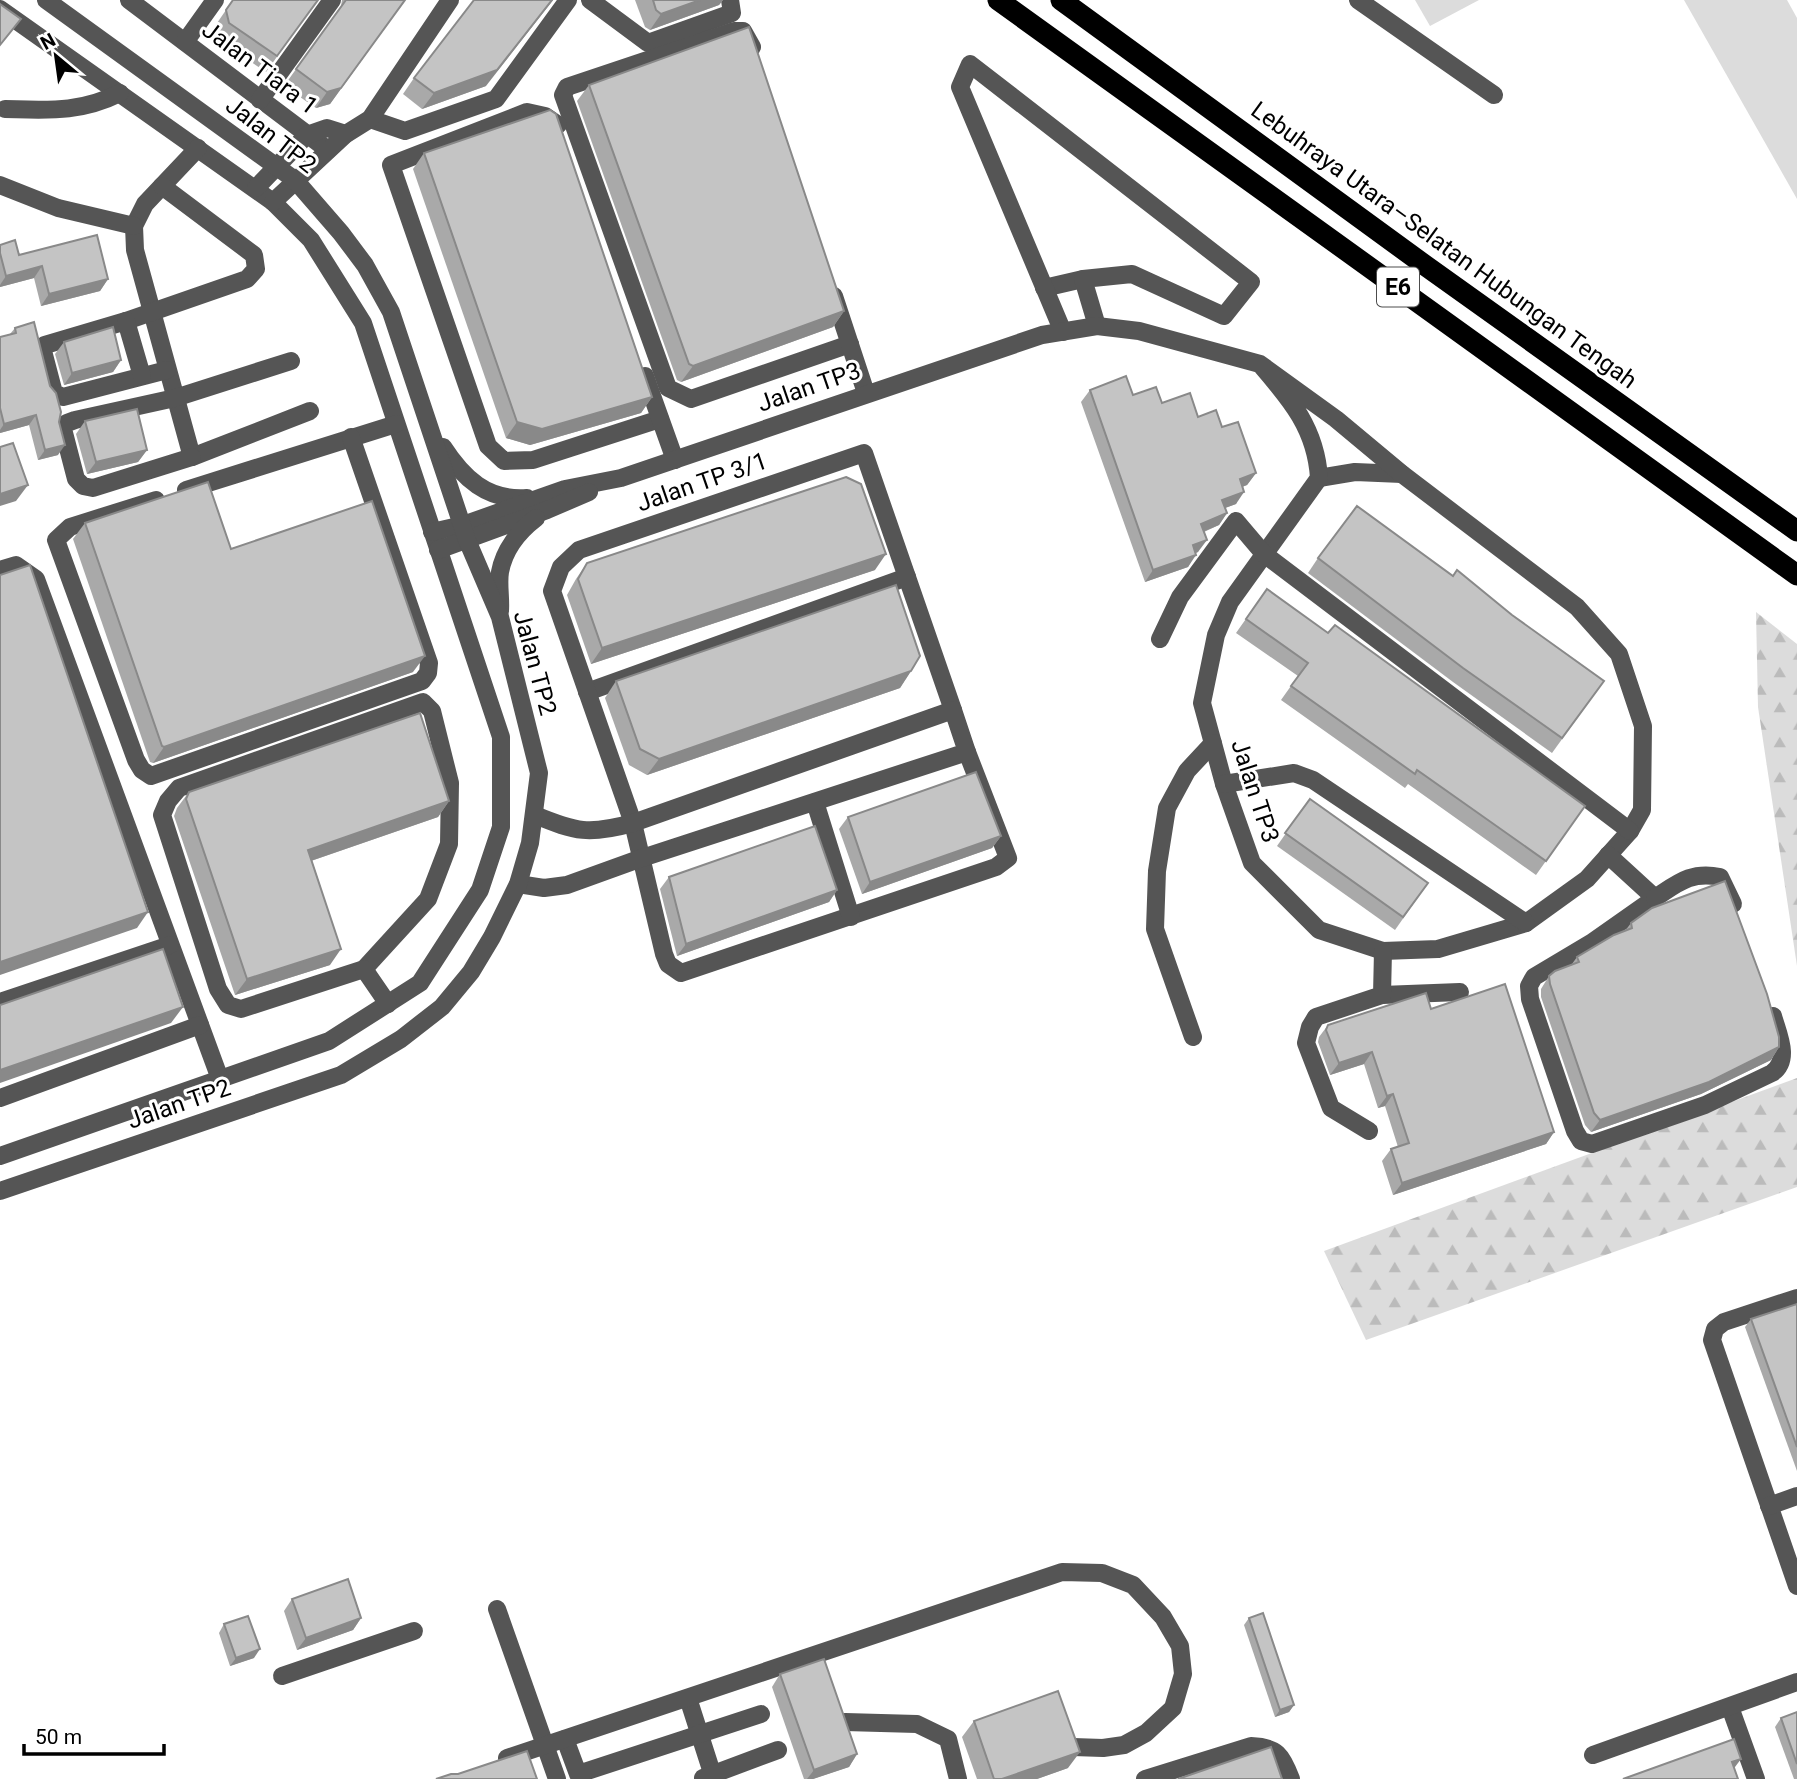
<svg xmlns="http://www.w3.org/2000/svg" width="1797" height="1779" viewBox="0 0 1797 1779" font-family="Roboto,sans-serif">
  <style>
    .green { fill: #dcdcdc }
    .forest { fill: url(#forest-firs) }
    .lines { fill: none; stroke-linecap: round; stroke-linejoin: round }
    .minor { stroke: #555; stroke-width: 18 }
    .highway { stroke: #000; stroke-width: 21 }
    .wall { fill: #a9a9a9 }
    .shaded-wall { fill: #898989 }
    .building { fill: #c4c4c4; stroke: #898989; stroke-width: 2 }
    .labels { text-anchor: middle; stroke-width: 6; stroke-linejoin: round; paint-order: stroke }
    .shield { fill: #fff; stroke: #4c4c4c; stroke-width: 2 }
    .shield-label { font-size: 23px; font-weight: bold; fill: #000 }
    .street-label { font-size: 24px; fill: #000; stroke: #fff }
  </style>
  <defs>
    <pattern id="forest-firs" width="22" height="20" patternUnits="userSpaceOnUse" patternTransform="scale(1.75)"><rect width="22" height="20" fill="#dcdcdc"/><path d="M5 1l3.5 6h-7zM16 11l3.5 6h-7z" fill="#bbb"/></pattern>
  </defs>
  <rect width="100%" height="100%" fill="#fff"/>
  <!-- green -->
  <g class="green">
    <path d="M1415 0H1479L1430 26Z"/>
    <path d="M1684 0H1787L1797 18V199Z"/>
  </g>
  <!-- forest -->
  <g class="forest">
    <path d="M1756 612 1797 644V966L1758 707Z"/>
    <path d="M1797 1078V1187L1366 1340 1324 1251Z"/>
  </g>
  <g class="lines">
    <!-- minor -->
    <g class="minor">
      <path d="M129 0 328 150"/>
      <path d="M590 0 648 43 732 13 730 0"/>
      <path d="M1358 0 1494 95"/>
      <path d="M0 9 273 202 311 240 363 323 501 737V827L480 890 420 983 329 1041 0 1156"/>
      <path d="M185 42 215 0"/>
      <path d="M752 47 743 31H734L567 87 563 95 668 388 691 399 850 344"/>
      <path d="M260 100 332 0"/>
      <path d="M5 109C48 110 80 113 120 93"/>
      <path d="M370 119 405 131 496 99 568 0"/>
      <path d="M558 125 545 116 527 112 391 165 488 446 504 461 533 460 660 419"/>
      <path d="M198 148 145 204 134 226 135 250 192 457 310 411"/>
      <path d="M0 185 58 208 134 226"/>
      <path d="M162 186 254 255 256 269 247 279 126 321 45 345 43 351 54 393 63 397 167 370"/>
      <path d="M256 188 307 135 327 128 346 134"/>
      <path d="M273 202 346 134 370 119 450 0"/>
      <path d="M1044 288 1083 279"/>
      <path d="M834 296 866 393"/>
      <path d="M126 321 142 376"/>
      <path d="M1063 332 960 87 970 64 1251 282 1224 316 1132 274 1083 279 1097 326"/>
      <path d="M645 376 675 460"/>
      <path d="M443 447C463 478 487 501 527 498"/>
      <path d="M192 457 93 488 83 486 76 479 63 429 67 423 75 420 175 398 291 361"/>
      <path d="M1319 478 1355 472 1402 474"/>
      <path d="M186 490 396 424"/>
      <path d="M156 500 70 527 56 540 136 760 142 770 151 776 422 681 428 673 429 663 351 437"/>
      <path d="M432 532 463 525 565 489 621 478 1042 335 1097 326 1139 331 1260 364 1336 419 1402 474 1577 607 1619 654 1643 726 1642 810 1630 831 1587 879 1526 923 1438 949 1383 951 1319 930 1252 863 1224 784 1202 703 1216 635 1230 602 1319 478C1316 429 1291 400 1260 364"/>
      <path d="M438 550 547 510 589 492"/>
      <path d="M0 570 16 565 36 579 220 1079"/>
      <path d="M500 611C501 598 498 584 500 572 504 550 519 531 536 518"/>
      <path d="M1160 639 1180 597 1236 521 1264 554 1630 831"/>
      <path d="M587 692 907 577"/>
      <path d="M423 702 432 711 450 783 449 844 428 899 364 969 241 1009 228 1005 218 989 162 815 168 801 179 788Z"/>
      <path d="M953 710 864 453 579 550 561 567 552 591 633 823 664 954 668 964 681 973 996 867 1008 858 967 752"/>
      <path d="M1224 784 1294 773 1313 780 1526 923"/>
      <path d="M815 802 851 917"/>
      <path d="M1608 855 1655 898 1591 943 1534 977 1529 986 1530 999 1575 1131 1581 1141 1592 1144 1705 1105 1772 1073C1791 1060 1778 1034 1773 1016"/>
      <path d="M518 884 544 888 567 885 639 859 967 752 953 710 633 823C589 835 576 832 535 815"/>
      <path d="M1655 898C1678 883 1691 871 1720 877L1733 904"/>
      <path d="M364 969 388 1004"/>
      <path d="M1382 995 1460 992"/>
      <path d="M0 1002 170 945"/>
      <path d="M1193 1037 1155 929 1157 871 1167 808 1187 771 1213 743"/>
      <path d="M0 1098 200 1025"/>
      <path d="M1369 1131 1331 1108 1306 1043 1310 1027 1316 1017 1382 995 1383 951"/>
      <path d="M0 1191 341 1075 401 1039 442 1007 471 972 492 937 518 884 530 843 539 773 500 617 467 540 391 312 365 265 341 233 295 180 46 0"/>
      <path d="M1797 1298 1724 1322 1715 1329 1712 1340 1797 1586"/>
      <path d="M1769 1506 1797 1496"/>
      <path d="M497 1609 557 1779"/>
      <path d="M282 1676 414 1631"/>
      <path d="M688 1698 714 1779"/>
      <path d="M1730 1707 1756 1779"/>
      <path d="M845 1722 917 1724 948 1739 958 1779"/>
      <path d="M565 1739 578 1774 761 1714"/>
      <path d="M1593 1755 1797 1682"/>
      <path d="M507 1758 1062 1572 1102 1573 1133 1585 1163 1617 1180 1646 1183 1674 1173 1708 1146 1733 1124 1745 1103 1748 1073 1747"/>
      <path d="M703 1778 778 1750"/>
      <path d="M1145 1779 1251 1746C1277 1747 1282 1755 1291 1779"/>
    </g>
    <!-- highway -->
    <g class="highway">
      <path d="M998 0 1797 575"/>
      <path d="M1061 0 1426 266 1797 531"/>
    </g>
  </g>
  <!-- wall -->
  <g class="wall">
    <path d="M318 0 266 72 217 39 215 26 226 10Z"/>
    <path d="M342 0H405L330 104 316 108 284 86 341 6Z"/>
    <path d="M635 0H723L719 5 650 30 645 27Z"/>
    <path d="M414 78 486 86 422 109 403 94Z"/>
    <path d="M589 85 844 311 833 327 681 382 677 380 577 101Z"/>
    <path d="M424 153 652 397 641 413 530 445 506 438 413 169Z"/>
    <path d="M0 245 19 255 108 279 100 291 41 306 34 278 0 287Z"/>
    <path d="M15 328 59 422 58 455 38 460 29 425 0 433V337L10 334Z"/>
    <path d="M64 342 121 360 113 372 64 385 55 354Z"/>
    <path d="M1090 390 1133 395 1162 403 1198 417 1222 427 1256 473 1247 485 1242 487 1236 504 1225 508 1227 513 1219 525 1204 532 1198 552 1196 553 1188 567 1145 582 1081 402Z"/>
    <path d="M85 421 147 450 138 462 87 474 76 434Z"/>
    <path d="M85 523 231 549 413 672 153 763 150 762 73 539Z"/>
    <path d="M1318 558 1453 576 1512 615 1604 681 1552 753 1453 682 1308 573Z"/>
    <path d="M587 563 875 570 591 664 567 595 576 579Z"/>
    <path d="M1267 589 1328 633 1585 806 1536 875 1408 784 1405 788 1281 700 1298 676 1236 633Z"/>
    <path d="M911 671 900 688 647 775 629 765 605 698 616 681Z"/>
    <path d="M189 792 449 801 438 817 311 861 330 965 235 995 174 816 177 808Z"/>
    <path d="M1310 799 1428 883 1395 930 1277 846Z"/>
    <path d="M848 817 1001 836 992 848 862 894 839 829Z"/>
    <path d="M669 877 837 890 829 902 677 956 660 889Z"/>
    <path d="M1631 923 1779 1047 1771 1060 1701 1094 1591 1132 1585 1125 1541 997V989L1549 976 1572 964 1577 957 1625 931Z"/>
    <path d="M1431 1009 1554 1132 1546 1144 1393 1195 1382 1161 1391 1149 1398 1147 1385 1106 1378 1108 1364 1064 1330 1075 1318 1042 1319 1037 1328 1025Z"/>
    <path d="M1797 1304V1471L1745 1327 1751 1319Z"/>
    <path d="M292 1599 361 1618 353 1630 297 1650 284 1611Z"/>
    <path d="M1249 1618 1294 1705 1289 1712 1275 1717 1244 1625Z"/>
    <path d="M224 1624 254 1658 230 1666 219 1633Z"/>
    <path d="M780 1674 857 1754 849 1767 813 1779H804L772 1687Z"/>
    <path d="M1797 1712V1779H1794L1775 1727 1781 1718Z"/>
    <path d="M974 1721 1068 1768 1037 1779H977L962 1737Z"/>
  </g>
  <!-- shaded-wall -->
  <g class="shaded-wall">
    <path d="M405 0 330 104 316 108 327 92Z"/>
    <path d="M552 0H553L486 86 422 109 434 93Z"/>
    <path d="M700 0H723L719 5 650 30 661 14Z"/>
    <path d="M42 266 34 278 0 287V285L6 276Z"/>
    <path d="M108 279 100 291 41 306 49 294Z"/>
    <path d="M844 311 833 327 681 382 693 366Z"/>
    <path d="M121 360 113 372 64 385 72 373Z"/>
    <path d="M652 397 641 413 530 445 506 438 517 422Z"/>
    <path d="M36 415 29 425 0 433V430L4 424Z"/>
    <path d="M65 445 58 455 38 460 45 450Z"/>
    <path d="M147 450 138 462 87 474 96 462Z"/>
    <path d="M1256 473 1247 485 1231 491 1240 479Z"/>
    <path d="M28 485 16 501 0 506V494Z"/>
    <path d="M1244 492 1236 504 1214 512 1222 500Z"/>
    <path d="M1227 513 1219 525 1193 536 1201 524Z"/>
    <path d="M1207 540 1198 552 1184 557 1193 545Z"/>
    <path d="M886 554 875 570 591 664 602 648Z"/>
    <path d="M1196 555 1188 567 1145 582 1153 570Z"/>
    <path d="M425 656 413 672 153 763 164 747Z"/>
    <path d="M911 671 900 688 647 775 659 759Z"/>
    <path d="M449 801 438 817 296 866 308 850Z"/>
    <path d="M1001 836 992 848 862 894 870 882Z"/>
    <path d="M837 890 829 902 677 956 686 944Z"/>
    <path d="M148 912 137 928 0 975V962Z"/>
    <path d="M341 949 330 965 235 995 247 979Z"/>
    <path d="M183 1007 171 1023 0 1083V1070Z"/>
    <path d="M1779 1047 1771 1060 1701 1094 1591 1132 1600 1120Z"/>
    <path d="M1372 1052 1364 1064 1330 1075 1339 1063Z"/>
    <path d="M1393 1094 1385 1106 1378 1108 1387 1096Z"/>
    <path d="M1554 1132 1546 1144 1393 1195 1402 1183Z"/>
    <path d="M361 1618 353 1630 297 1650 306 1638Z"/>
    <path d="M260 1649 254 1658 230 1666 236 1658Z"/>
    <path d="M1294 1705 1289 1712 1275 1717 1280 1710Z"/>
    <path d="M1080 1752 1068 1768 1037 1779H1002Z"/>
    <path d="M857 1754 849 1767 813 1779H807L814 1770Z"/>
    <path d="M1741 1759 1735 1767 1726 1770 1732 1762Z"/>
  </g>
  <!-- building -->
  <g class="building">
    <path d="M233 0H318L277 56 229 23 226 10Z"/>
    <path d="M346 0H405L341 88 327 92 296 69Z"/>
    <path d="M474 0H552L497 70 434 93 414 78Z"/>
    <path d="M653 0H700L661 14 656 10Z"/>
    <path d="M0 4 21 19 0 45Z"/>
    <path d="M749 27 844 311 693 366 689 364 589 85Z"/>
    <path d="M550 110 556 114 652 397 542 429 517 422 424 153Z"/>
    <path d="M97 235 108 279 49 294 42 266 6 276 0 253V245L15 240 19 255Z"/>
    <path d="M34 322 50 386 56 393 61 412 59 422 65 445 45 450 36 415 4 424 0 408V337L16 333 15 328Z"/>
    <path d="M113 327 121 360 72 373 64 342Z"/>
    <path d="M1126 376 1133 395 1156 387 1162 403 1190 393 1198 417 1216 410 1222 427 1238 422 1256 473 1240 479 1244 492 1222 500 1227 513 1201 524 1207 540 1193 545 1196 555 1153 570 1090 390Z"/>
    <path d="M137 409 147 450 96 462 85 421Z"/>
    <path d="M13 443 28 485 0 494V447Z"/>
    <path d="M846 477 861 484 886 554 602 648 578 579 587 563Z"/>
    <path d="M208 482 231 549 372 501 425 656 164 747 162 746 85 523Z"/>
    <path d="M1357 506 1453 576 1457 570 1512 615 1604 681 1562 738 1463 668 1318 558Z"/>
    <path d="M30 565 148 912 0 962V575Z"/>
    <path d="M896 585 920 656 911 671 659 759 640 749 616 681Z"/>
    <path d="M1267 589 1328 633 1335 625 1585 806 1546 861 1417 770 1415 774 1291 686 1308 663 1246 619Z"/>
    <path d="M420 713 449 801 308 850 341 949 247 979 186 799 189 792Z"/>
    <path d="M976 772 1001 836 870 882 848 817Z"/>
    <path d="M1310 799 1428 883 1403 917 1285 833Z"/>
    <path d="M815 826 837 890 686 944 669 877Z"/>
    <path d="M1725 881 1767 994 1779 1037V1047L1709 1082 1600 1120 1594 1113 1550 984 1549 976 1555 971 1579 962 1577 957 1614 935 1632 928 1631 923 1652 908Z"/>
    <path d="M163 949 183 1007 0 1070V1005Z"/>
    <path d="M1505 984 1554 1132 1402 1183 1391 1149 1409 1143 1393 1094 1387 1096 1372 1052 1339 1063 1326 1030 1328 1025 1426 993 1431 1009Z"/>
    <path d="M1797 1304V1447L1751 1319Z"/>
    <path d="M348 1579 361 1618 306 1638 292 1599Z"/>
    <path d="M1263 1613 1294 1705 1280 1710 1249 1618Z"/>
    <path d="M248 1616 260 1649 236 1658 224 1624Z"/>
    <path d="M824 1659 857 1754 814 1770 780 1674Z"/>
    <path d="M1058 1691 1080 1752 1002 1779H994L974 1721Z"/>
    <path d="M1797 1712V1764L1781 1718Z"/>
    <path d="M1734 1739 1741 1759 1732 1762 1738 1779H1623Z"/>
    <path d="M1271 1747 1282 1779H1178Z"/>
    <path d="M527 1751 537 1779H436L451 1774H458Z"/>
  </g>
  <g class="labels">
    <!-- shield labels -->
    <rect class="shield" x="1377" y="267.5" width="42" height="39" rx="5"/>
    <g class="shield-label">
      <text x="1398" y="295">E6</text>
    </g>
    <!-- street labels -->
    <g class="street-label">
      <text transform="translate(260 68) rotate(37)" y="8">Jalan Tiara 1</text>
      <text transform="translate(271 135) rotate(38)" y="8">Jalan TP2</text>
      <text transform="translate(1444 245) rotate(36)" y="8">Lebuhraya Utara–Selatan Hubungan Tengah</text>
      <text transform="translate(809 387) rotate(-19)" y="8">Jalan TP3</text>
      <text transform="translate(702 482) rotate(-19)" y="8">Jalan TP 3/1</text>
      <text transform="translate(535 663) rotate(75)" y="8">Jalan TP2</text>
      <text transform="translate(1255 791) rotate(72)" y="8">Jalan TP3</text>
      <text transform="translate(179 1104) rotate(-19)" y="8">Jalan TP2</text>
    </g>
  </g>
  <!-- north arrow -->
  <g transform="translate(56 56) rotate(331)" stroke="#ffffff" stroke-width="5" paint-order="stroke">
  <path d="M0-5L12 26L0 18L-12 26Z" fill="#000000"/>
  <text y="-10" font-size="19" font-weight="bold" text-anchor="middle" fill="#000000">N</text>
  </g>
  <!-- scale -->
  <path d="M24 1744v10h140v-10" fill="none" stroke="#000000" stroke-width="3.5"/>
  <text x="35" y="1744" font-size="21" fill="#000000" stroke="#ffffff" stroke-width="5" paint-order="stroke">50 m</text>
</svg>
